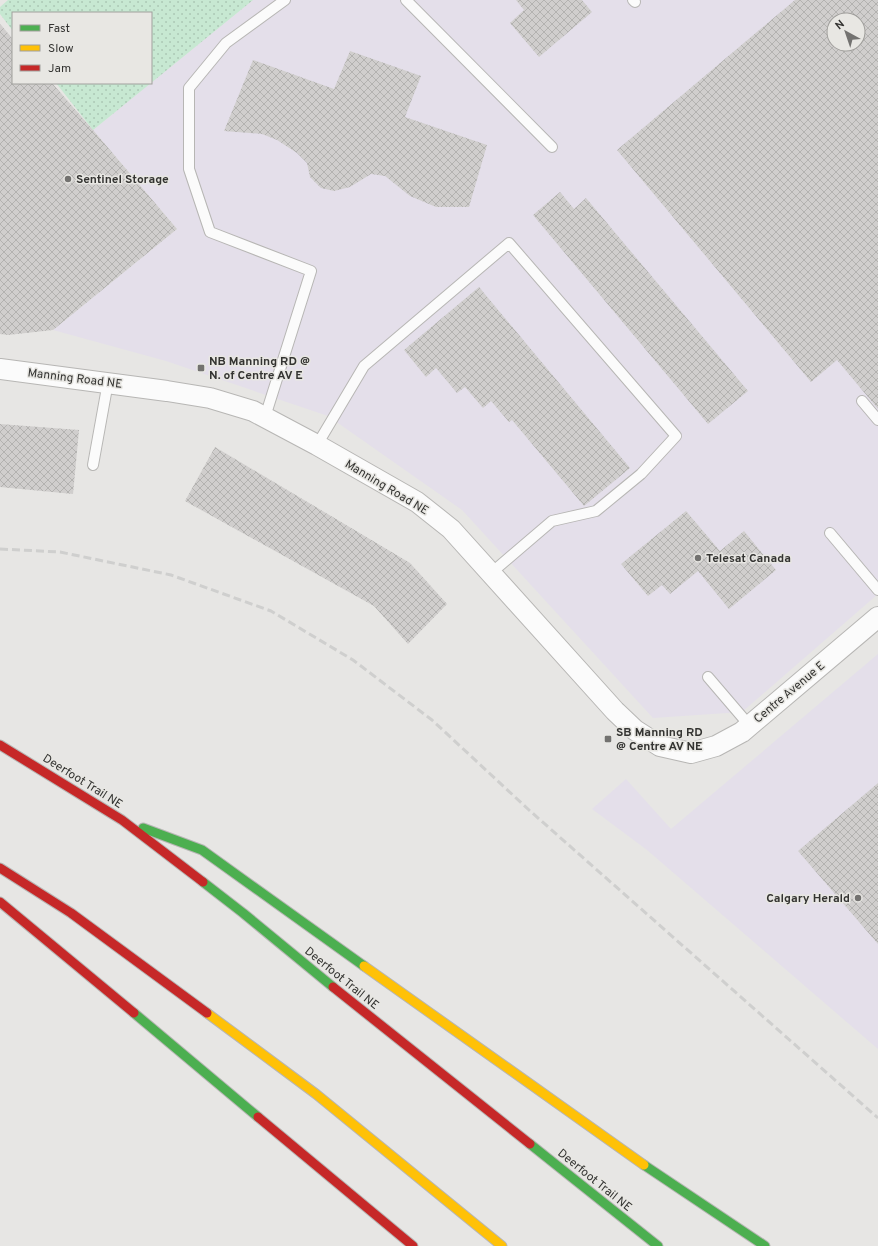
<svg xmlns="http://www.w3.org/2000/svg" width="878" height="1246" viewBox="0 0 878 1246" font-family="Overpass,sans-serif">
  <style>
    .industrial { fill: #e4dfea; fill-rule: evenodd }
    .park { fill: url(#park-dots) }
    .building { fill: url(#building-cross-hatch); fill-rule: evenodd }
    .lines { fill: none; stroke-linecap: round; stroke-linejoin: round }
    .lane-casing { stroke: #b7b6b4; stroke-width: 12 }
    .street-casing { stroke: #b7b6b4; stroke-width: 22 }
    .fast-casing { stroke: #b7b6b4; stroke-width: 11 }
    .slow-casing { stroke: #b7b6b4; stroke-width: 11 }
    .jam-casing { stroke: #b7b6b4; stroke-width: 11 }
    .lane { stroke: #fbfbfb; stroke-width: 10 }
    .street { stroke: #fbfbfb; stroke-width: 20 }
    .fast { stroke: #4caf50; stroke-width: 9 }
    .slow { stroke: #ffc107; stroke-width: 9 }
    .jam { stroke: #c62828; stroke-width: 9 }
    .rail { stroke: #cfcfce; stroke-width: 3; stroke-dasharray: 8 4; stroke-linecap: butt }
    .poi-dot { fill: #737270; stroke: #e8e7e3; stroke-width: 1.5 }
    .labels { text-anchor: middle; stroke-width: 3; stroke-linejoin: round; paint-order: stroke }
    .poi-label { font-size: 12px; font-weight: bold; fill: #343432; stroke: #e8e7e3; text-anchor: start }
    .street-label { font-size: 12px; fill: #343432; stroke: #e8e7e3 }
  </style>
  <defs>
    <pattern id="park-dots" width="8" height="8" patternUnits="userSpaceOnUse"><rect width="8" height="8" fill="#c7e8d2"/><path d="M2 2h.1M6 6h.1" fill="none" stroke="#acc8b5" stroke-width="1.8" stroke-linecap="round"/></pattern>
    <pattern id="building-cross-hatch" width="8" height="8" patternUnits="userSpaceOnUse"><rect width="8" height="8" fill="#d0cecd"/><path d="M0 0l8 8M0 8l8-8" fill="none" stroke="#b3b2b0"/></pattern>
  </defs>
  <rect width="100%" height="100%" fill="#e7e6e4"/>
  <!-- industrial -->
  <g class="industrial">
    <path d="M253 0H878V594L742 712 653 718 462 510 328 416 166 361 53 330 177 229 93 130ZM834 20H858V44H834Z"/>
    <path d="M878 654V1049L647 850 592 809 626 779 671 829Z"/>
  </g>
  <!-- park -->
  <g class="park">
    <path d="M8 0H253L151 83V13H13V31L0 14V7Z"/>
    <path d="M56 83H151L93 130Z"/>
  </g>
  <!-- building -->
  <g class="building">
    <path d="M516 0H582L592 12 539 57 510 23 524 10Z"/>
    <path d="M795 0H878V409L837 360 811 382 617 150ZM834 20H858V44H834Z"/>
    <path d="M0 24 13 39V83H52L93 130 177 229 53 330 8 335 0 334Z"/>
    <path d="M350 51 421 76 405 117 487 145 469 207H436L410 196 385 176 371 174 350 187 334 191 321 188 310 177 307 163 297 153 277 140 262 134 224 131 253 60 334 89Z"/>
    <path d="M560 192 574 209 586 198 748 391 708 424 533 215Z"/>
    <path d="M479 287 630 468 584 506 512 420 509 422 491 401 483 408 465 387 457 393 436 368 426 377 404 350Z"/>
    <path d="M0 424 79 430 73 494 0 487Z"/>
    <path d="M215 447 410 563 447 604 408 644 374 606 185 501Z"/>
    <path d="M686 511 720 551 744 531 776 570 729 609 698 571 670 594 662 585 648 596 621 564Z"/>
    <path d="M878 783V944L798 851Z"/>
  </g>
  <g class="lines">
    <defs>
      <g id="lane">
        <path d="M406 0 552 147"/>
        <path d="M633 0 635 2"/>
        <path d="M862 401 878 420"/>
        <path d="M265 417 311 271 210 232 189 169V88L226 43 285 0"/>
        <path d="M317 445 364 366 509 243 676 436 641 474 596 511 552 521 490 574"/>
        <path d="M93 465 108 382"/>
        <path d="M830 533 878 590"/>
        <path d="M708 677 749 725"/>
      </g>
      <path id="street" d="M0 369 167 391 210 398 253 411 317 445 417 502 451 529 615 711 635 730 660 746 691 753 716 746 742 732 878 617"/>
      <g id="fast">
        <path d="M143 828 202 850 364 966"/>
        <path d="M203 882 243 913 333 987"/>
        <path d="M134 1013 258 1117"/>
        <path d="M530 1144 658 1246"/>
        <path d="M644 1165 765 1246"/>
      </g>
      <g id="slow">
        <path d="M364 966 644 1165"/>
        <path d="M207 1013 316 1094 502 1246"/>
      </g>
      <g id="jam">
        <path d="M0 745 122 820 203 882"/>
        <path d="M0 868 71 913 207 1013"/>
        <path d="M0 902 134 1013"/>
        <path d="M333 987 530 1144"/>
        <path d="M258 1117 413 1246"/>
      </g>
    </defs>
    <!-- lane casing -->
    <use href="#lane" class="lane-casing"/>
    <!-- street casing -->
    <use href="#street" class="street-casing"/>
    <!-- fast casing -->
    <use href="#fast" class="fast-casing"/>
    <!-- slow casing -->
    <use href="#slow" class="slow-casing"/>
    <!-- jam casing -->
    <use href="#jam" class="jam-casing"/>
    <!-- lane -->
    <use href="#lane" class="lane"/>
    <!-- street -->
    <use href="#street" class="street"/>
    <!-- fast -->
    <use href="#fast" class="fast"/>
    <!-- slow -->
    <use href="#slow" class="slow"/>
    <!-- jam -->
    <use href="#jam" class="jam"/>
    <!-- rail -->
    <path class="rail" d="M0 549 60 552 171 575 271 611 353 660 432 720 529 810 878 1118"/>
  </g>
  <!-- markers -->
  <g class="poi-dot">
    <circle cx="68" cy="179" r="4"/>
    <rect x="197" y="364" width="8" height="8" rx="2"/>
    <circle cx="698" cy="558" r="4"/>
    <rect x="604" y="735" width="8" height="8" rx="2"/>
    <circle cx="858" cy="898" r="4"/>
  </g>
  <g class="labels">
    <!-- poi labels -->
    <g class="poi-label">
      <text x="76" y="183">Sentinel Storage</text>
      <text x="209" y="365">NB Manning RD @<tspan x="209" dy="14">N. of Centre AV E</tspan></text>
      <text x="706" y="562">Telesat Canada</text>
      <text x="616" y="736">SB Manning RD<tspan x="616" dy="14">@ Centre AV NE</tspan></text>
      <text x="850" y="902" text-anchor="end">Calgary Herald</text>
    </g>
    <!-- street labels -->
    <g class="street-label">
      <text transform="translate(75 378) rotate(7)" y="4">Manning Road NE</text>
      <text transform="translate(387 487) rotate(31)" y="4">Manning Road NE</text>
      <text transform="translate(789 692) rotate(-40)" y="4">Centre Avenue E</text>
      <text transform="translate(83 781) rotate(32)" y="4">Deerfoot Trail NE</text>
      <text transform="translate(342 978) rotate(39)" y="4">Deerfoot Trail NE</text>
      <text transform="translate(595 1180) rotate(39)" y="4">Deerfoot Trail NE</text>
    </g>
  </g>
  <!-- legend -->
  <rect x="12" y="12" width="140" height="72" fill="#e8e7e3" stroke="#a09f9c"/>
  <rect x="20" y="25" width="20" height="6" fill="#4caf50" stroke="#a09f9c"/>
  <text x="48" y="32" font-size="12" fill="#343432">Fast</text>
  <rect x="20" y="45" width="20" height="6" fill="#ffc107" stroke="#a09f9c"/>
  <text x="48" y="52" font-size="12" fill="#343432">Slow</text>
  <rect x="20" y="65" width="20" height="6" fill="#c62828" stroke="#a09f9c"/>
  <text x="48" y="72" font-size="12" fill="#343432">Jam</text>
  <!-- north arrow -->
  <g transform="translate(846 32) rotate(320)"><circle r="19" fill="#e8e7e3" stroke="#a09f9c"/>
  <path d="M0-3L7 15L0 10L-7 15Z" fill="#737270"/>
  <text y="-6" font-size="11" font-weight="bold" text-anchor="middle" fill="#343432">N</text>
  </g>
</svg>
